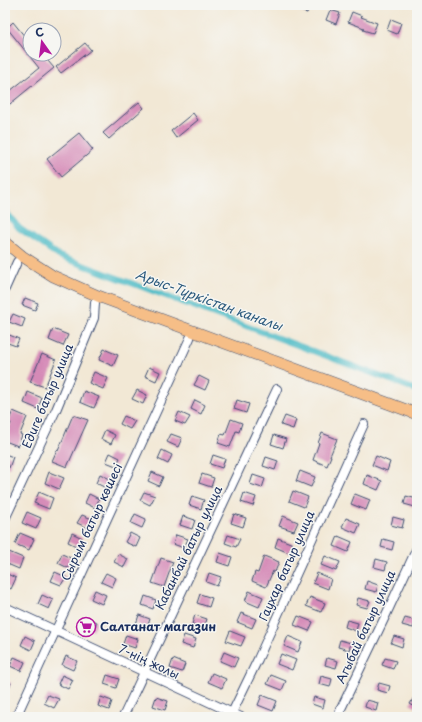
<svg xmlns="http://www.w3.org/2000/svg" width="422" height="722" viewBox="0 0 422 722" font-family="'Playpen Sans',sans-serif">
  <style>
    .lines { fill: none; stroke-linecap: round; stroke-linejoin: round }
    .canal { stroke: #4ebbc6; stroke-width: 6 }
    .building { fill: #d58ab7 }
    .minor-casing { stroke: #3b4b70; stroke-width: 10 }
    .highway-casing { stroke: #3b4b70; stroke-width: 12 }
    .minor { stroke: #fff; stroke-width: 8 }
    .highway { stroke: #f6be87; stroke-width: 11 }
    .labels { text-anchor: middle; stroke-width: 3; stroke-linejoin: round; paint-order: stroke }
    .street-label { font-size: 12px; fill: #1b2f5e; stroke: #f6f6f2 }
    .poi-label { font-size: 12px; font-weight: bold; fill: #1b2f5e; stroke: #f6f6f2; text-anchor: start }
    .water-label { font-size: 13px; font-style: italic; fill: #2a597d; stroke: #f6f6f2 }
  </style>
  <rect width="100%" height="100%" fill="#f6f6f2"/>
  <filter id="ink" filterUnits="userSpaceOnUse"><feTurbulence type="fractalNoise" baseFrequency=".025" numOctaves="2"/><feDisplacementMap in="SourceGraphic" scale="8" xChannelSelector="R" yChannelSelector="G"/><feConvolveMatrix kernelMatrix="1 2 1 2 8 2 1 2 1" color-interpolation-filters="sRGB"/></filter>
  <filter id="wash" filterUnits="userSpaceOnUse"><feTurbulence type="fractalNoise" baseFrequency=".012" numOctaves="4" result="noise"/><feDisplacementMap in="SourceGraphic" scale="16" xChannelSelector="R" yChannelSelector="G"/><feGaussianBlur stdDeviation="0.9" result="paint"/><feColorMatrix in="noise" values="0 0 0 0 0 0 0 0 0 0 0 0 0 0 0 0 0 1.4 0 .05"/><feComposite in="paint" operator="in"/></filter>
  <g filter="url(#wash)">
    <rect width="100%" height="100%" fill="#f2e8d5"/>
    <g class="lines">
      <!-- canal -->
      <path class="canal" d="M5 211 19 228 59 256 417 390"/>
    </g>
    <g id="blocks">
      <!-- building -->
      <g class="building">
        <path d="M298 5H310L307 13 297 10Z"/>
        <path d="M330 10 340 13 336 24 326 20Z"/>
        <path d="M352 12 362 16 361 17 377 23 373 33 363 30 364 28 348 22Z"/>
        <path d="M391 19 401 23 397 34 387 30Z"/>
        <path d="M13 22 30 43V54H42L54 68 5 108V95L39 68 7 28Z"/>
        <path d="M85 43 91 50 61 73 56 67Z"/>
        <path d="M139 102 144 108 109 139 103 133Z"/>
        <path d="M193 113 198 120 176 138 171 131Z"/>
        <path d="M79 133 93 150 61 177 47 159Z"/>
        <path d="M25 298 38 303 35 310 22 305Z"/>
        <path d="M13 314 25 319 22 327 9 322Z"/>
        <path d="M53 329 68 335 63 346 49 340Z"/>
        <path d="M7 334 19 339 16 346 5 342V337Z"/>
        <path d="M104 349 118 355 113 366 99 360Z"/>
        <path d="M42 354 56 360 45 387 30 382Z"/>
        <path d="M149 367 160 372 156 381 145 376Z"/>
        <path d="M94 372 108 378 103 389 89 383Z"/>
        <path d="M199 376 209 381 205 390 194 385Z"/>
        <path d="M137 390 147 395 143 404 132 399Z"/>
        <path d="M84 391 99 397 94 408 80 402Z"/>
        <path d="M28 392 42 398 38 409 24 403Z"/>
        <path d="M195 400 205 405 201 414 191 409Z"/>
        <path d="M237 400 249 404 246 413 234 409Z"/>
        <path d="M13 411 27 417 20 434 22 435 18 446 5 441V437L11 423 8 422Z"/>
        <path d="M179 412 190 417 185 425 175 421Z"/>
        <path d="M73 415 88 420 67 467 52 461 57 450 58 451Z"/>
        <path d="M124 416 135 421 130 429 120 424Z"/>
        <path d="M285 416 296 420 293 429 281 425Z"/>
        <path d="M231 419 242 423 239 432 236 431 230 447 218 443 221 434 225 435Z"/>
        <path d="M105 430 115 435 111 444 101 439Z"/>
        <path d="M322 433 337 439 330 456H331L327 466 313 460 319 443H318Z"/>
        <path d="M171 434 182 438 178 447 167 442Z"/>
        <path d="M274 435 286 439 283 448 271 444Z"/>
        <path d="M162 450 172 455 168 464 158 459Z"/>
        <path d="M110 453 120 458 116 466 106 462Z"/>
        <path d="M5 454 13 457 9 468 5 467Z"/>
        <path d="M213 455 225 459 222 468 210 464Z"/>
        <path d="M376 456 390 462 387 471 372 465Z"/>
        <path d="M266 457 278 461 275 470 263 466Z"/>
        <path d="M300 471 315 477 311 487 296 481Z"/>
        <path d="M49 472 64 478 59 489 45 483Z"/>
        <path d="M152 472 163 477 159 486 148 481Z"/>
        <path d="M100 474 110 479 106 488 96 483Z"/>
        <path d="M202 474 214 478 211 487 199 483Z"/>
        <path d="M253 475 265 479 262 488 250 484Z"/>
        <path d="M367 475 382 481 378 490 364 484Z"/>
        <path d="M293 491 308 497 304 507 289 501Z"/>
        <path d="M39 492 53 498 49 509 34 503Z"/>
        <path d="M144 492 155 496 150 505 140 500Z"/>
        <path d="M244 493 256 497 253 506 241 502Z"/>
        <path d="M89 494 99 499 95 508 85 503Z"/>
        <path d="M355 494 370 500 366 510 351 504Z"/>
        <path d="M192 496 204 500 201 509 189 505Z"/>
        <path d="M406 496 417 499 415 507 404 504Z"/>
        <path d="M27 512 41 518 36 529 22 523Z"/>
        <path d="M135 514 146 519 142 528 131 523Z"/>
        <path d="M234 514 246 518 243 527 231 523Z"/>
        <path d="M82 515 92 519 88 528 77 523Z"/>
        <path d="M183 516 195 520 192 529 180 525Z"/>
        <path d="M283 516 298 522 294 531 279 526Z"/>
        <path d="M393 517 404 520 402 528 391 525Z"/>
        <path d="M346 518 360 524 356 533 342 527Z"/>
        <path d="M20 533 34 539 29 550 15 544Z"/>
        <path d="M72 533 82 538 78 547 68 542Z"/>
        <path d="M130 533 140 538 136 547 125 542Z"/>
        <path d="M176 535 188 539 184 548 173 544Z"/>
        <path d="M228 535 240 539 236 547 225 543Z"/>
        <path d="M338 536 352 542 348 552 334 546Z"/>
        <path d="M278 538 293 544 289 553 275 547Z"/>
        <path d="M383 539 394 542 392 550 381 547Z"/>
        <path d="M9 552 23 558 19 569 5 563Z"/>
        <path d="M220 553 232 557 229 566 217 562Z"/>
        <path d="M62 554 73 559 68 568 58 563Z"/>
        <path d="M118 554 128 559 124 567 114 562Z"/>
        <path d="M264 556 279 562 275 572 273 571 266 587 252 581 255 572 258 573Z"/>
        <path d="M325 556 340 562 336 571 321 565Z"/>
        <path d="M161 558 173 562 164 587 152 583Z"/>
        <path d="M376 559 387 562 385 570 374 567Z"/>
        <path d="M55 572 66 577 61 585 51 581Z"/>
        <path d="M5 573 16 578 11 589 5 586Z"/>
        <path d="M106 573 116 578 112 587 101 582Z"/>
        <path d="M209 573 221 577 217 586 206 582Z"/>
        <path d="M317 573 331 579 328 589 313 583Z"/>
        <path d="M367 581 378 585 376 592 365 589Z"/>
        <path d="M95 590 106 595 102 604 91 599Z"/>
        <path d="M249 591 263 597 259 607 245 601Z"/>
        <path d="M200 594 212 598 209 607 197 603Z"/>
        <path d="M42 595 53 600 49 609 38 604Z"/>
        <path d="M145 596 156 600 153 609 142 605Z"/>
        <path d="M310 597 325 603 321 612 306 606Z"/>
        <path d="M358 598 370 601 367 608 356 605Z"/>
        <path d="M241 613 256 619 252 628 237 622Z"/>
        <path d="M139 615 150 619 147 628 136 624Z"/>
        <path d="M195 615 207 619 204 628 192 624Z"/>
        <path d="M298 616 313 622 309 631 294 625Z"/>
        <path d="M86 617 97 622 93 630 82 626Z"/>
        <path d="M405 618 416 621 413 628 402 625Z"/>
        <path d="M347 620 358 623 356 631 345 627Z"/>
        <path d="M230 631 245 637 241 646 226 641Z"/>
        <path d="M126 635 138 639 135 648 123 644Z"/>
        <path d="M184 635 196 639 193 648 181 644Z"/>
        <path d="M25 636 35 641 31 650 21 645Z"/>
        <path d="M288 636 302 642 298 652 284 646Z"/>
        <path d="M394 636 404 639 402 647 391 643Z"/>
        <path d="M340 640 351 643 349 650 338 647Z"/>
        <path d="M224 652 238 658 234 667 220 661Z"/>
        <path d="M281 654 296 660 292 670 277 664Z"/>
        <path d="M66 656 77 661 73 670 62 665Z"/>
        <path d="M14 657 25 662 21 671 10 666Z"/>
        <path d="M327 658 338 661 336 668 325 665Z"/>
        <path d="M385 658 396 661 393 669 382 665Z"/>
        <path d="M173 659 185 664 182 672 170 668Z"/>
        <path d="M212 673 226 679 222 688 208 682Z"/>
        <path d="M62 675 73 680 68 689 58 684Z"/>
        <path d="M107 675 119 679 116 688 104 684Z"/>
        <path d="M271 675 286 681 282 690 267 684Z"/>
        <path d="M321 676 332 679 330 687 319 684Z"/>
        <path d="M5 680 11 683 5 696Z"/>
        <path d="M379 683 390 686 388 693 377 690Z"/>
        <path d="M417 692V708L410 704Z"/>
        <path d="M48 695 59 699 54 708 44 703Z"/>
        <path d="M262 695 277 701 273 711 258 705Z"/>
        <path d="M101 697 112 701 109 710 98 706Z"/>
        <path d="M156 697 168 701 165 710 153 706Z"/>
        <path d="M314 697 325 700 323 708 312 704Z"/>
        <path d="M367 700 378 703 376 711 365 707Z"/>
      </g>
    </g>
  </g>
  <g filter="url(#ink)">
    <use href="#blocks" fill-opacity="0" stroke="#3b4b70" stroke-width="1"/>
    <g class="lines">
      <defs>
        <g id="minor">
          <path d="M5 289 17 262"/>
          <path d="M5 519 56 410 94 318 95 303"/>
          <path d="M5 607 241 717"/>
          <path d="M16 717 190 338"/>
          <path d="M123 717 277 389"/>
          <path d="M230 717 258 659 364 424"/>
          <path d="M337 717 384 619 417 548"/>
        </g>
        <path id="highway" d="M5 242 22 256 53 276 98 296 417 414"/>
      </defs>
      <!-- minor casing -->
      <use href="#minor" class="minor-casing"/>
      <!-- highway casing -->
      <use href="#highway" class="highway-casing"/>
      <!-- minor -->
      <use href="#minor" class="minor"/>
      <!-- highway -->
      <use href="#highway" class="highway"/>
    </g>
  </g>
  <!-- icons -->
  <defs>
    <symbol id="supermarket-ring" viewBox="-11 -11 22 22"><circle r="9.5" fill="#f6f6f2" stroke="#b5179e" stroke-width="1.5"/><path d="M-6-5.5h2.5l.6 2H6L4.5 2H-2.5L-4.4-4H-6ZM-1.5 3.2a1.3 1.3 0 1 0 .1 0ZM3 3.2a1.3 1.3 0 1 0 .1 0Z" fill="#b5179e"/></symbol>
  </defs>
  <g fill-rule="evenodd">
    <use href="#supermarket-ring" x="75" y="616" width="22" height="22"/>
  </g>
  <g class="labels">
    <!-- street labels -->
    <g class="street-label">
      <text transform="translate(48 396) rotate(-67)" y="4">Едиге батыр улица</text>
      <text transform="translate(92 522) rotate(-65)" y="4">Сырым батыр көшесі</text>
      <text transform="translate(189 548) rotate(-64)" y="4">Кабанбай батыр улица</text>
      <text transform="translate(287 566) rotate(-66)" y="4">Гаухар батыр улица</text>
      <text transform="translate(366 627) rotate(-65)" y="4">Агыбай батыр улица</text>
      <text transform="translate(149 662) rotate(25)" y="4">7-нің жолы</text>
    </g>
    <!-- poi labels -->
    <g class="poi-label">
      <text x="100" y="631">Салтанат магазин</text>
    </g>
    <!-- water labels -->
    <g class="water-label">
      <text transform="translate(209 300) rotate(20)" y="5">Арыс-Түркістан каналы</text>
    </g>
  </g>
  <!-- margin -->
  <rect width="422" height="722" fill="none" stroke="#f6f6f2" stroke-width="20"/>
  <!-- north arrow -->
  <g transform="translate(42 42) rotate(346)"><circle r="19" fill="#f6f6f2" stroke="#9ea6b7"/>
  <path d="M0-3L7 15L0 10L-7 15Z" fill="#b5179e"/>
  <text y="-6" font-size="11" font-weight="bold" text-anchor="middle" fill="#1b2f5e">С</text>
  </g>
</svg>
